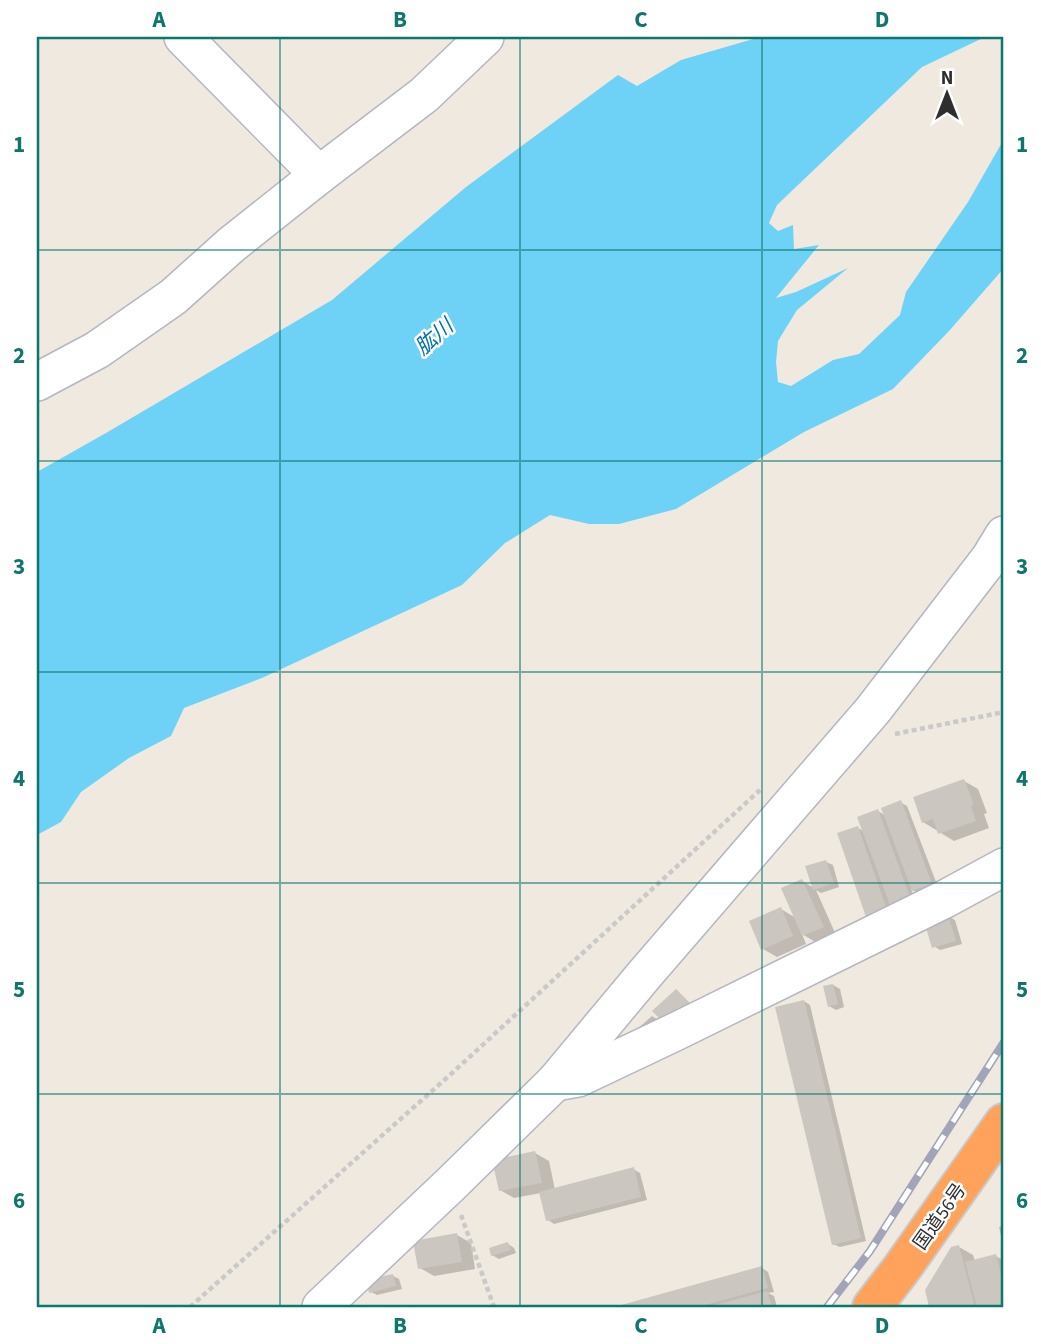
<svg xmlns="http://www.w3.org/2000/svg" width="1041" height="1344" viewBox="0 0 1041 1344" font-family="'Source Sans 3','Noto Sans JP',sans-serif">
  <style>
    .water { fill: #6ed2f7 }
    .shadow { fill: #0003 }
    .building { fill: #cbc6bf }
    .lines { fill: none; stroke-linecap: round; stroke-linejoin: round }
    .minor-casing { stroke: #b4b6c2; stroke-width: 40 }
    .highway-casing { stroke: #c9c9c9; stroke-width: 42 }
    .path { stroke: #c9c9c9; stroke-width: 4.5; stroke-dasharray: 5 3.5; stroke-linecap: butt }
    .minor { stroke: #fff; stroke-width: 37 }
    .highway { stroke: #ffa25b; stroke-width: 38 }
    .rail-casing { stroke: #a2a5b9; stroke-width: 8 }
    .rail { stroke: #fff; stroke-width: 5; stroke-dasharray: 16; stroke-linecap: butt }
    .grid { fill: none; stroke: #0f766e; stroke-width: 2; stroke-opacity: 0.55 }
    .labels { text-anchor: middle; stroke-width: 5; stroke-linejoin: round; paint-order: stroke }
    .street-label { font-size: 19px; fill: #2e2e2e; stroke: #fff }
    .water-label { font-size: 21px; font-style: italic; fill: #0572ab; stroke: #fff }
    .neatline { fill: none; stroke: #0f766e; stroke-width: 2.5 }
    .grid-label { font-size: 23px; text-anchor: middle; font-weight: bold; fill: #0f766e }
  </style>
  <rect width="100%" height="100%" fill="#f0e9e0"/>
  <!-- water -->
  <path class="water" d="M760 37H985L922 67 777 205 769 223 778 231 793 225 794 249 819 245 776 298 796 292 848 268 797 310 778 341 776 362 778 382 791 386 833 360 859 354 900 315 906 292 968 202 1004 139V268L949 331 893 389 804 432 676 509 619 524H589L550 515 505 543 462 585 262 678 184 708 171 736 129 758 81 792 61 822 37 835V472L106 433 332 300 466 187 618 75 637 86 681 60Z"/>
  <!-- shadow -->
  <g class="shadow">
    <path d="M964 781 978 789 987 813 984 814 989 828 954 841 923 822Z"/>
    <path d="M900 802 907 806 938 887 920 894 911 889 916 901 898 907 889 902 894 916 875 922 858 828 865 832 878 811 886 816Z"/>
    <path d="M826 862 833 865 839 887 821 893 816 890 836 935 817 943 802 934 806 944 777 957 763 949 781 909 796 918 802 881 814 888Z"/>
    <path d="M948 916 955 920 962 944 940 950 934 946Z"/>
    <path d="M833 985 840 989 844 1007 836 1010 829 1006Z"/>
    <path d="M804 1001 810 1005 866 1241 840 1247 833 1244Z"/>
    <path d="M652 1016 658 1020 627 1038Z"/>
    <path d="M535 1153 549 1161 555 1190 633 1169 640 1173 647 1200 554 1224 548 1220 541 1193 514 1198 500 1190Z"/>
    <path d="M1004 1226V1248L999 1227Z"/>
    <path d="M457 1235 471 1243 475 1269 434 1276 420 1268Z"/>
    <path d="M508 1244 514 1248 516 1253 499 1259 492 1255Z"/>
    <path d="M959 1247 973 1255 975 1261 996 1256 1004 1261V1307H931L927 1290Z"/>
    <path d="M762 1268 768 1272 774 1292 768 1293 774 1296 777 1307H618Z"/>
    <path d="M393 1276 399 1279 402 1289 377 1295 371 1292Z"/>
  </g>
  <!-- building -->
  <g class="building">
    <path d="M964 779 974 805 971 806 976 821 938 834 933 819 922 823 913 797Z"/>
    <path d="M901 800 932 884 912 891 881 808Z"/>
    <path d="M878 809 910 897 890 905 857 817Z"/>
    <path d="M858 826 888 913 867 920 837 833Z"/>
    <path d="M826 860 834 883 813 890 805 866Z"/>
    <path d="M802 879 824 927 802 936 781 888Z"/>
    <path d="M781 907 793 936 761 950 749 921Z"/>
    <path d="M948 914 956 941 932 948 924 921Z"/>
    <path d="M833 984 838 1004 828 1007 823 986Z"/>
    <path d="M676 989 690 1003 666 1025 652 1011Z"/>
    <path d="M804 1000 861 1238 832 1245 775 1007Z"/>
    <path d="M535 1151 542 1183 499 1191 492 1160Z"/>
    <path d="M634 1167 641 1197 546 1221 539 1192Z"/>
    <path d="M457 1233 462 1262 418 1269 413 1241Z"/>
    <path d="M508 1242 511 1250 491 1256 489 1248Z"/>
    <path d="M959 1245 975 1307H929L925 1290 951 1247Z"/>
    <path d="M996 1254 1004 1287V1307H977L965 1262Z"/>
    <path d="M762 1266 768 1288 698 1307H614Z"/>
    <path d="M393 1274 396 1286 369 1293 366 1280Z"/>
    <path d="M767 1291 772 1307H711V1306Z"/>
  </g>
  <g class="lines">
    <defs>
      <g id="minor">
        <path d="M183 37 319 175"/>
        <path d="M37 382 97 350 173 297 231 245 319 175 424 95 485 37"/>
        <path d="M555 1082 578 1078 677 1031 945 899 1004 867"/>
        <path d="M321 1307 451 1184 555 1082 645 974 873 710 990 558 1004 535"/>
      </g>
      <path id="highway" d="M872 1307 902 1268 1004 1123"/>
    </defs>
    <!-- minor casing -->
    <use href="#minor" class="minor-casing"/>
    <!-- highway casing -->
    <use href="#highway" class="highway-casing"/>
    <!-- path -->
    <g class="path">
      <path d="M895 734 1004 712"/>
      <path d="M461 1215 494 1307"/>
      <path d="M190 1307 451 1074 760 790"/>
    </g>
    <!-- minor -->
    <use href="#minor" class="minor"/>
    <!-- highway -->
    <use href="#highway" class="highway"/>
    <defs>
      <path id="rail" d="M827 1307 870 1251 1004 1042"/>
    </defs>
    <!-- rail casing -->
    <use href="#rail" class="rail-casing"/>
    <!-- rail -->
    <use href="#rail" class="rail"/>
  </g>
  <!-- grid -->
  <path class="grid" d="M280 37V1307M520 37V1307M762 37V1307M37 250H1004M37 461H1004M37 672H1004M37 883H1004M37 1094H1004"/>
  <g class="labels">
    <!-- street labels -->
    <g class="street-label">
      <text transform="translate(939 1216) rotate(-55)" y="7">国道56号</text>
    </g>
    <!-- water labels -->
    <g class="water-label">
      <text transform="translate(434 337) rotate(-41)" y="7">肱川</text>
    </g>
  </g>
  <!-- border -->
  <rect width="1041" height="1344" fill="none" stroke="#ffffff" stroke-width="77"/>
  <!-- north arrow -->
  <g transform="translate(947 94)" stroke="#ffffff" stroke-width="5" paint-order="stroke">
  <path d="M0-5L12 26L0 18L-12 26Z" fill="#2e2e2e"/>
  <text y="-10" font-size="19" font-weight="bold" text-anchor="middle" fill="#2e2e2e">N</text>
  </g>
  <rect x="38" y="38" width="964" height="1268" class="neatline"/>
  <g class="grid-label">
    <text x="159" y="27">A</text>
    <text x="400" y="27">B</text>
    <text x="641" y="27">C</text>
    <text x="882" y="27">D</text>
    <text x="19" y="152">1</text>
    <text x="1022" y="152">1</text>
    <text x="19" y="363">2</text>
    <text x="1022" y="363">2</text>
    <text x="19" y="574">3</text>
    <text x="1022" y="574">3</text>
    <text x="19" y="786">4</text>
    <text x="1022" y="786">4</text>
    <text x="19" y="997">5</text>
    <text x="1022" y="997">5</text>
    <text x="19" y="1208">6</text>
    <text x="1022" y="1208">6</text>
    <text x="159" y="1333">A</text>
    <text x="400" y="1333">B</text>
    <text x="641" y="1333">C</text>
    <text x="882" y="1333">D</text>
  </g>
</svg>
